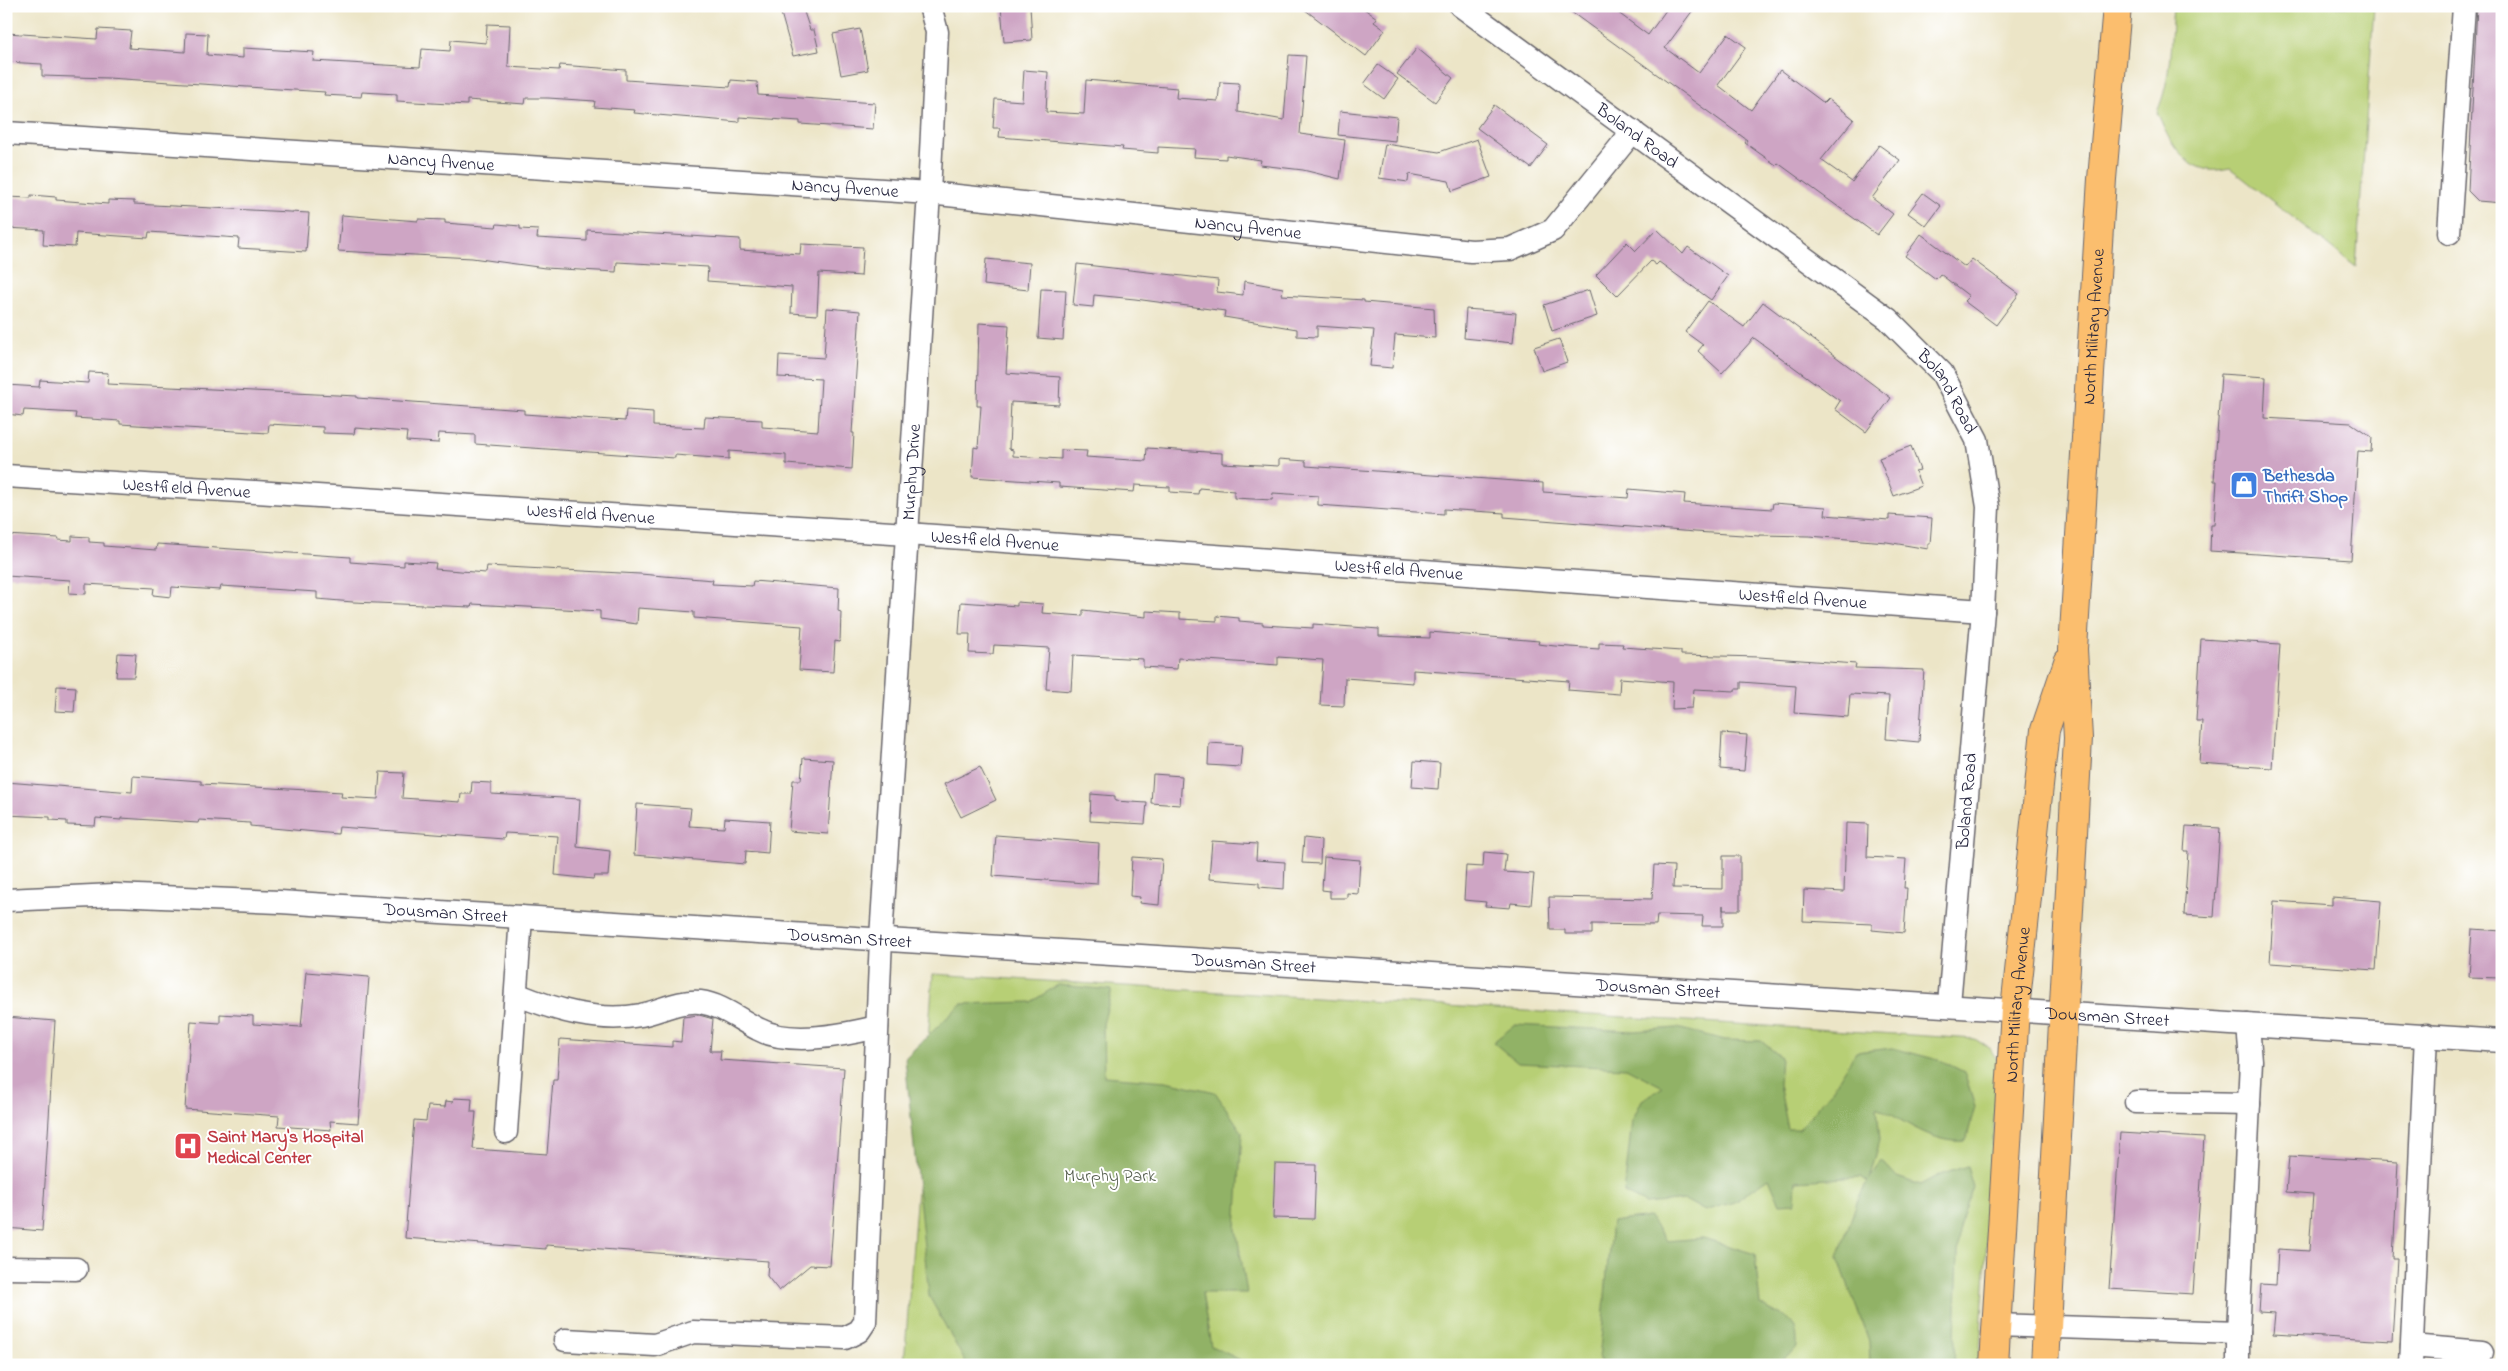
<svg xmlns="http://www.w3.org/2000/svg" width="2508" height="1371" viewBox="0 0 2508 1371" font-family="'Indie Flower',sans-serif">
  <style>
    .green { fill: #b7cf74; stroke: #6c7858 }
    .forest { fill: #91b266; stroke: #5a6a50 }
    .building { fill: #cea5c4 }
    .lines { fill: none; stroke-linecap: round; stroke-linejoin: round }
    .minor-casing { stroke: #69666c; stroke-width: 25 }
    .major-casing { stroke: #69666c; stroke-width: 30 }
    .minor { stroke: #fff; stroke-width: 22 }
    .major { stroke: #fbbe6e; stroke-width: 28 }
    .labels { text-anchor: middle; stroke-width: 4; stroke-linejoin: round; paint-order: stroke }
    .street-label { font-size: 18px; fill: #22223b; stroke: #fff }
    .shop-label { font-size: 18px; font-weight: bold; fill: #366cbe; stroke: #fff; text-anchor: start }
    .health-label { font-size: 18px; font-weight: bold; fill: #be3a42; stroke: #fff; text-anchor: start }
    .park-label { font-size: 18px; fill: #565f4f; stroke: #fff }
  </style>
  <rect width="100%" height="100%" fill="#fff"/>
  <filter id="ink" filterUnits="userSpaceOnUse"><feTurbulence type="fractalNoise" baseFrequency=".02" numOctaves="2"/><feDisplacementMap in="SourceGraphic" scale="10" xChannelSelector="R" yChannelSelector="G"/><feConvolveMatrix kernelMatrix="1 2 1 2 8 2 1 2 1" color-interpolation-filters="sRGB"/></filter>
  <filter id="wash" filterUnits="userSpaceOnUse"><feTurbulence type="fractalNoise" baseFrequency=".0096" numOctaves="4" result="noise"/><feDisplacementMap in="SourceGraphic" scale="20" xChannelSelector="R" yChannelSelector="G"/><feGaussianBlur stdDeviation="1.12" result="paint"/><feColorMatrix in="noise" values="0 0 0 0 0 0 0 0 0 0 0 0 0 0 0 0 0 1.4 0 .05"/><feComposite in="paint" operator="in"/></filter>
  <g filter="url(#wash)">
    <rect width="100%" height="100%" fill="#ece5c7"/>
    <!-- green -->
    <g class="green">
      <path d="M2173 6H2374L2356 267 2230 168C2224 169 2216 171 2210 170 2180 165 2168 137 2157 112 2172 78 2170 43 2173 6Z"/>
      <path d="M933 974 1975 1039 1990 1049 1998 1061 1979 1365H904Z"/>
    </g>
    <!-- forest -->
    <g class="forest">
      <path d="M1058 985 1112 990 1103 1024 1104 1076 1166 1081 1215 1092 1242 1132 1236 1229 1247 1293H1202L1211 1346 1251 1365H967L929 1296 905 1058 961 1004 1031 1002Z"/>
      <path d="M1515 1025 1634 1031 1677 1028 1725 1040 1761 1041 1781 1057 1779 1084 1788 1129H1799L1832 1090 1856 1052 1893 1048 1942 1061 1964 1072 1975 1107 1966 1141C1933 1144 1905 1121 1877 1107L1880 1140 1869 1180 1881 1160 1897 1177 1920 1185 1937 1176 1967 1166 1973 1186 1959 1227 1954 1365H1870L1869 1342 1838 1257 1858 1199 1867 1182 1860 1177 1796 1181 1795 1203 1780 1204 1769 1178 1734 1202 1705 1211 1685 1200 1646 1204 1624 1193 1632 1121 1642 1100 1663 1087 1626 1068 1518 1063 1493 1042Z"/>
      <path d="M1649 1217 1667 1241 1703 1238 1755 1254 1760 1305C1785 1318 1798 1315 1797 1347L1788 1357 1773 1365H1602L1599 1358C1605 1313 1606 1267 1612 1222Z"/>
    </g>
    <g id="blocks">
      <!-- building -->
      <g class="building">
        <path d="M779 6H802L810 30H814L819 51 793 56Z"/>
        <path d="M1001 6H1030L1032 40 1004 42Z"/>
        <path d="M1300 6H1360L1377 18 1374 22 1385 30 1366 56Z"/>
        <path d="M1563 6H1609L1648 35 1669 6H1696L1665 48 1699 73 1728 34 1746 47 1718 85 1751 110 1780 70 1824 103 1828 99 1854 119 1821 160 1852 182 1879 145 1900 160 1872 198 1893 214 1877 235 1778 163 1776 165 1745 143 1747 140Z"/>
        <path d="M2477 6H2502V203L2478 201 2468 191Z"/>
        <path d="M487 24 510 25 508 67 559 70 560 65 626 70V80L730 87 731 80 757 82 758 95 875 103 873 129 800 124V121L739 117V122L634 113 635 110 594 107 595 101 548 98H526L525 104 467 100V105L397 101V94L362 92 361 97 324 95 325 92 108 78 42 76V64L6 62 7 33 97 39 98 29 131 31 129 48 185 52 186 33 208 34 207 55 243 58V48L314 52 313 61 420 67 422 49 450 51 451 40 486 43Z"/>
        <path d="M860 29 868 70 841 75 833 34Z"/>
        <path d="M1417 48 1453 78 1435 102 1397 74Z"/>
        <path d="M1289 55 1306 56 1300 134 1345 140 1340 179 1303 170 1260 165 1261 160 1226 155V159L1194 157 1195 149 1158 147V153L1122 150 1123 147 999 137 1000 128H993L995 99 1022 101 1024 70 1048 72 1046 112 1084 114 1086 80 1177 88 1176 98 1218 101 1220 82 1239 83 1238 112 1284 120Z"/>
        <path d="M1378 65 1398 79 1384 99 1364 84Z"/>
        <path d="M1494 105 1548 145 1531 168 1477 128Z"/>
        <path d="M1340 111 1397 117 1395 141 1338 135Z"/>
        <path d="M1477 139 1491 177 1452 191 1449 181 1409 174 1408 182 1379 178 1385 144 1439 152Z"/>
        <path d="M1923 193 1941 206 1926 226 1908 213Z"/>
        <path d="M31 195 56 197V200L108 204V200L134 201V204L309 213 306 252 238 248 239 238 149 232 148 238 76 233 75 247 43 245 44 230 6 228V197L31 198Z"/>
        <path d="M342 215 418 221V219L445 220V223L496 227 497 224 520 226V229L538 230 537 238 587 241V230L740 239V250L800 254 801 244 863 247 861 276 819 273 817 315 791 313 792 287 707 281 708 267 617 262 616 272 545 268 472 258 338 251Z"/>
        <path d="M1657 229 1683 254 1688 247 1728 276 1711 300 1659 262 1656 265 1651 261 1617 296 1596 275 1627 242 1636 251Z"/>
        <path d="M1921 234 1965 267 1972 259 2019 294 1996 325 1964 301 1969 296 1940 274 1936 279 1905 256Z"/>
        <path d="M986 259 1030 263 1028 290 984 285Z"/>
        <path d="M1077 264 1218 280 1217 292 1243 295 1244 281 1283 288 1282 295 1364 300V302L1434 308 1435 338 1395 335 1392 368 1370 366 1374 330 1317 326V337L1297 336V329L1224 317 1225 311 1135 299 1094 295 1093 307 1073 305Z"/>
        <path d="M1041 289 1066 290 1063 340 1038 338Z"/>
        <path d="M1589 290 1597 316 1552 331 1544 305Z"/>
        <path d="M1708 301 1744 327 1763 302 1891 398 1866 432 1835 409 1840 401 1754 338 1722 373 1698 351 1703 345 1685 332Z"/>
        <path d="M827 308 860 311 852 433H854L852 469 786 464V455L729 451V459L675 455V458L475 444V435L439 433 438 443 406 441 407 432 355 428 354 434 323 433V427L269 424 268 433 120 424V421L75 418 76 413 24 410 23 416 6 414V385L39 387 40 380 88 383 89 372 108 373 107 384 357 396V398L524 410V414L625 421 626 410 653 412V426L704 428 705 417 762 420V427L818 431 821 379 778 377 779 355 824 358Z"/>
        <path d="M1466 309 1516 313 1513 343 1464 338Z"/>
        <path d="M979 323 1009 325 1006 373 1060 377 1059 405 1011 402 1009 449 1013 450V456L1061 459V450L1087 451 1086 457 1146 461 1147 448 1222 453V463L1279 466V459L1306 461V466L1543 483V492L1628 498 1629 489 1685 494 1684 503 1772 509 1773 503 1826 507 1825 515 1889 520V515L1932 518 1930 544H1928V549L1887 542 1809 536 1759 535V536L1695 532 1504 517V513L1444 509V514L1318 505V496L1273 493 1272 500 1234 498V491L1199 488 1198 494 1170 492V487L1135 485 1134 492 1059 487V483L972 477 974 447 978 448 981 406H977Z"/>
        <path d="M1559 339 1567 362 1542 371 1534 347Z"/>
        <path d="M2221 374 2266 377 2264 418 2351 423 2372 437 2371 452 2358 451 2351 560 2210 551 2211 525H2214L2217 481H2214Z"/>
        <path d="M1911 446 1920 470 1915 471 1921 486 1894 496 1879 458Z"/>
        <path d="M6 535 59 538 58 540 72 541V536L89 537V542L104 543V546L156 550 157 544 350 557V562L404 566V561L436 563 435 569 486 573 487 566 640 574 713 580 712 584 752 586 753 581 839 588 838 611 841 612 840 642 835 641 833 672 799 670 802 626 694 618V612L638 608 637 624 600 619V611L472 604 471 607 353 602 317 599V592L221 586 220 590 172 587 171 597 153 595 154 588 86 584V594L69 593 70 580 6 576Z"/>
        <path d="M961 602 1017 606V602L1043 604 1042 613 1083 616V610L1146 617V611L1180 613V619L1217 621V616L1239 618V621L1263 623V625L1313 628V624L1379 629V636L1430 638V632L1539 641 1538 644 1555 646 1599 649V643L1623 644 1622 647 1681 651V655L1759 657 1856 664 1855 668 1924 670 1919 742 1886 739 1889 696 1850 694 1848 717 1794 713 1796 686 1741 682V689H1735V691L1694 689 1692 708 1672 709 1673 682 1620 678 1619 694 1568 690 1569 681 1413 670V683L1345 678 1344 706 1320 705 1323 660 1278 657V665L1178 658 1177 669 1143 667V659L1073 655 1071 691 1046 689 1049 648 994 645 993 654 969 653 970 634H959Z"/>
        <path d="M2201 639 2280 644 2272 768 2199 763 2202 721H2196Z"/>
        <path d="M118 653 136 654 134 677H116Z"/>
        <path d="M57 686 76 687 74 712 55 711Z"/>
        <path d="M1722 733 1747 735 1744 771 1720 769Z"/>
        <path d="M1209 743 1242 745 1240 767 1208 765Z"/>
        <path d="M803 758 833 760 828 834 789 831 793 780H801Z"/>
        <path d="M1414 761 1440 763 1438 789 1412 787Z"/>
        <path d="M980 767 996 800 961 817 944 784Z"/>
        <path d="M380 772 404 773 402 798 460 802 461 794H471L472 782 491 783V794L580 799 577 847 610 851 608 876H594L593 879 555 875 558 836 505 833 504 839 339 827 338 834 250 826V823L199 820 198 823 121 818V820L96 818 95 826 67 825V821L50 820V817L6 815V782L132 792 133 776 201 781V784L342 792 341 797 378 799Z"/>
        <path d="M1153 774 1182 776 1180 805 1151 803Z"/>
        <path d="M1091 794 1115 796V801L1147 803 1145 824 1090 821Z"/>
        <path d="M637 804 691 808 689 826 724 828 725 818 770 821 768 853 746 851 745 864 634 855Z"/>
        <path d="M1846 823 1868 824 1867 857 1906 859 1904 888H1907L1904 933 1872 930V924L1803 921 1804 890 1844 892Z"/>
        <path d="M2186 826 2220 828 2214 917 2184 915 2188 851H2184Z"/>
        <path d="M996 835 1099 843 1097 884 993 876Z"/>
        <path d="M1304 838 1321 840 1320 864 1302 863Z"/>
        <path d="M1212 841 1257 844 1256 860 1285 862 1284 889 1259 887V883L1209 879Z"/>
        <path d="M1484 852 1506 854 1504 872 1534 874 1531 905 1511 903 1510 908 1485 906 1486 902 1464 900 1466 866 1483 867Z"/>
        <path d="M1723 856H1740V910H1723V905V926H1702L1703 916 1657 915 1656 925 1592 924V934H1565V930H1550L1549 897 1652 899 1654 865 1674 866 1673 888 1723 889Z"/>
        <path d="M1132 857 1162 859 1159 905 1139 903 1140 897 1130 896Z"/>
        <path d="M1324 857 1360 860 1358 894 1347 893V898H1330V891L1322 890Z"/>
        <path d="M2332 897 2381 901 2376 970 2270 963 2274 901 2332 905Z"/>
        <path d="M2472 929 2502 931 2500 978 2469 977Z"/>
        <path d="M306 972 369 977 358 1123 330 1121 331 1130 278 1126 279 1116 185 1109 191 1021 220 1023V1014L253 1016V1024L301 1027Z"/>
        <path d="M699 1015 713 1019 710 1051H721L720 1060 844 1068 830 1266 810 1265 779 1291 767 1276 768 1261 546 1245V1249L405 1238 414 1120 426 1121 428 1106 445 1107 446 1101 453 1102 454 1098 472 1099 471 1112H476L473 1149 547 1154 553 1080H557L560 1039 672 1047V1041L681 1042 683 1017Z"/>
        <path d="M6 1017 55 1021 42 1231 6 1228Z"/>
        <path d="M2120 1133 2204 1138 2193 1294 2109 1289Z"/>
        <path d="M2289 1156 2398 1162 2393 1259H2397L2392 1341 2273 1334 2275 1313 2259 1312 2261 1284 2276 1285 2278 1249 2309 1251 2313 1194 2286 1192Z"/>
        <path d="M1275 1164 1316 1165 1314 1219 1273 1218Z"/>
      </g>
    </g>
  </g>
  <g filter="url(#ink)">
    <use href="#blocks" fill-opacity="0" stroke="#69666c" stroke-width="1"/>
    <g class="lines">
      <defs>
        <g id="minor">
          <path id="s1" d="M1461 6 1888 319 1942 373 1977 440 1988 507 1983 611 1949 1004"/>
          <path id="s2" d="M6 133 929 193 1471 251 1510 249 1553 230 1633 131"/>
          <path d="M2449 233 2464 6"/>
          <path id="s3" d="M6 476 907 534 1983 611"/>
          <path id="s4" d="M6 900 114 895 280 902 2502 1041"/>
          <path d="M516 994C555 1010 598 1023 641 1015 660 1011 680 1000 700 1002 722 1005 738 1019 758 1029 789 1046 844 1035 877 1027"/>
          <path d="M2136 1102 2249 1104"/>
          <path d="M506 1132 521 917"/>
          <path d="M6 1268 76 1269"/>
          <path d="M1996 1325 2238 1333 2251 1061 2248 1025"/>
          <path id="s5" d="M565 1340 655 1345 693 1332 845 1338 859 1331 865 1322 881 938 929 193 937 32 930 6"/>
          <path d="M2412 1346 2482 1352"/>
          <path d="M2238 1365V1333"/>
          <path d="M2411 1365 2426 1035"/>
        </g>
        <g id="major">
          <path id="s6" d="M1994 1365 2015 1009 2045 730 2068 662"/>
          <path id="s7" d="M2045 1365 2078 738 2073 649 2102 179 2117 6"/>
        </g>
      </defs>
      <!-- minor casing -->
      <use href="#minor" class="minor-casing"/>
      <!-- major casing -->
      <use href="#major" class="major-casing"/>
      <!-- minor -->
      <use href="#minor" class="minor"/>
      <!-- major -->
      <use href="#major" class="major"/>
    </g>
  </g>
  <!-- icons -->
  <defs>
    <symbol id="shop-square" viewBox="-11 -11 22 22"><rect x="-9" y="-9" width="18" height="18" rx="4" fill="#3f7fe0" stroke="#fff"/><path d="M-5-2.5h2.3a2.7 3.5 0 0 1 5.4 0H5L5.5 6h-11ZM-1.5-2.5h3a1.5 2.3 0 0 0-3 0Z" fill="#fff"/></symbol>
    <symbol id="hospital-square" viewBox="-11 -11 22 22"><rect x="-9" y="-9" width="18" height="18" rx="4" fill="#e0444e" stroke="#fff"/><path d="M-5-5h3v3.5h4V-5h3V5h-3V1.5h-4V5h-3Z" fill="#fff"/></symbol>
  </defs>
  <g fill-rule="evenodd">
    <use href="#shop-square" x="2228" y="469" width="32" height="32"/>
    <use href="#hospital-square" x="172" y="1130" width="32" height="32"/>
  </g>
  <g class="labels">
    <!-- street labels -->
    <g class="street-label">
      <text dy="6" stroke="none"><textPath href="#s1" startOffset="219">Boland Road</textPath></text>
      <text dy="6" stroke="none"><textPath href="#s2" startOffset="436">Nancy Avenue</textPath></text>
      <text dy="6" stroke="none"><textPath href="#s2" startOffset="841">Nancy Avenue</textPath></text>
      <text dy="6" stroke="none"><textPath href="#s2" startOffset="1246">Nancy Avenue</textPath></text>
      <text dy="6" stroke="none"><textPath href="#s7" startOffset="1040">North Military Avenue</textPath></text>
      <text dy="6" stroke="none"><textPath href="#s1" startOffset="624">Boland Road</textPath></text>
      <text dy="6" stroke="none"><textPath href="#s5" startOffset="1160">Murphy Drive</textPath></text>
      <text dy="6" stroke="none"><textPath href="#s3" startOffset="181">Westfield Avenue</textPath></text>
      <text dy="6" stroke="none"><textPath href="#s3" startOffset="586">Westfield Avenue</textPath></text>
      <text dy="6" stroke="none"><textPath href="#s3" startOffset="991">Westfield Avenue</textPath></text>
      <text dy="6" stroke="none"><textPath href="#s3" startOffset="1396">Westfield Avenue</textPath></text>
      <text dy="6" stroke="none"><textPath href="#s3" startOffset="1801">Westfield Avenue</textPath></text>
      <text transform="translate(1966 801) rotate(-85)" y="6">Boland Road</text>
      <text dy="6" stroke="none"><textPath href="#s4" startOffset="440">Dousman Street</textPath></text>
      <text dy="6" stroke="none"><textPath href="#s4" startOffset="845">Dousman Street</textPath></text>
      <text dy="6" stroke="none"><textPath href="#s4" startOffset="1250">Dousman Street</textPath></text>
      <text dy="6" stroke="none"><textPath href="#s4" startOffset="1655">Dousman Street</textPath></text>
      <text dy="6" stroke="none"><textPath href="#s6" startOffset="361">North Military Avenue</textPath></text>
      <text dy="6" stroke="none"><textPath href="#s4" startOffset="2105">Dousman Street</textPath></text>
    </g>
    <!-- shop labels -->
    <g class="shop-label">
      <text x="2263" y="481">Bethesda<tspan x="2263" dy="21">Thrift Shop</tspan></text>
    </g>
    <!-- health labels -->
    <g class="health-label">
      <text x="207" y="1142">Saint Mary's Hospital<tspan x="207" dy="21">Medical Center</tspan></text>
    </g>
    <!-- park labels -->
    <g class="park-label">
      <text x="1110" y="1181">Murphy Park</text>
    </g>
  </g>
  <!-- margin -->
  <rect width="2508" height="1371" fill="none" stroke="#fff" stroke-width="25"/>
</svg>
